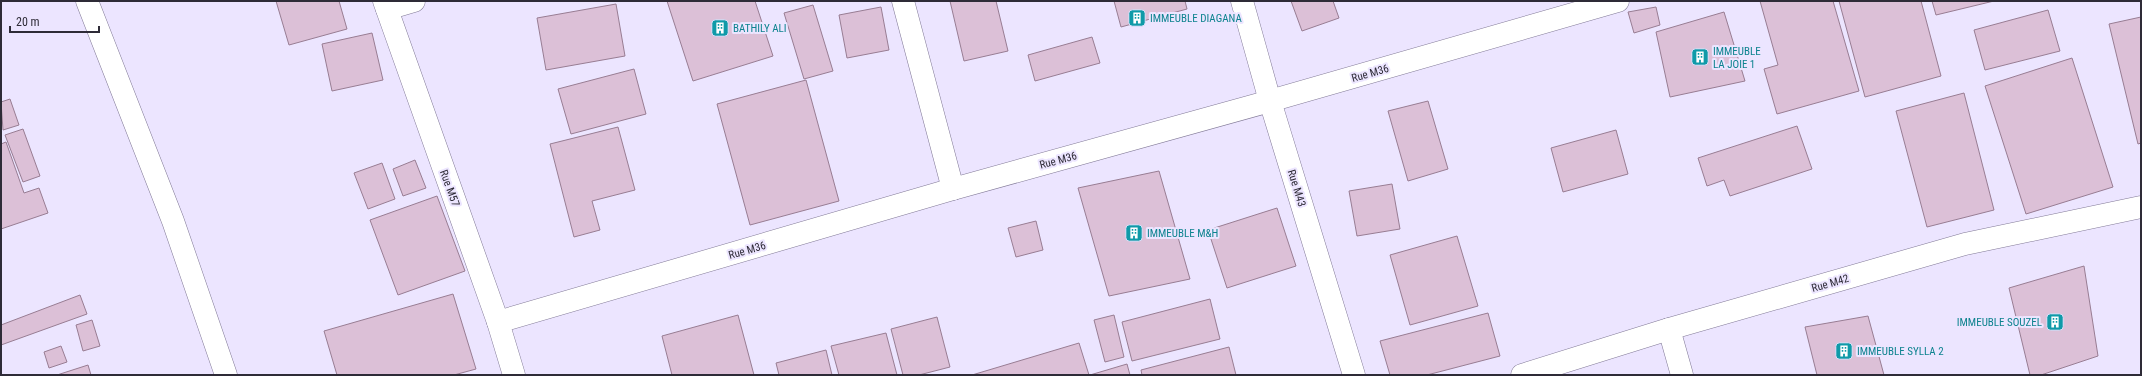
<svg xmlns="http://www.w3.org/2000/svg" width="2142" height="376" viewBox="0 0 2142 376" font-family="'Roboto Condensed',sans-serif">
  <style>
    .building { fill: #dcc0d7; stroke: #987d93 }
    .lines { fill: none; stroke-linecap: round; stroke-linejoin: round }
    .street-casing { stroke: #827a97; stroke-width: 23 }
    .street { stroke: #fff; stroke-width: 22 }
    .labels { text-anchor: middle; stroke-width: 4; stroke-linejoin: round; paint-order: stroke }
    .culture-label { font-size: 11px; fill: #0d838f; stroke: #ece5ff; text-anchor: start }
    .street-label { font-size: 11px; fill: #2e2b37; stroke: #ece5ff }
  </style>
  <rect width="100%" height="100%" fill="#ece5ff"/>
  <!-- building -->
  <g class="building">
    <path d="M276 1H339L347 29 289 45Z"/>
    <path d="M667 1H755L773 56 693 81Z"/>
    <path d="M950 1H996L1008 51 964 61Z"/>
    <path d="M1114 1H1185L1187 9 1121 27Z"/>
    <path d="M1291 1H1333L1339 18 1302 31Z"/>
    <path d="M1760 1H1833L1859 91 1777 114 1764 69 1778 65Z"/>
    <path d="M1839 1H1921L1941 76 1865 97Z"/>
    <path d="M1932 1H1994L1936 15Z"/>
    <path d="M616 4 625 56 546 70 537 18Z"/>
    <path d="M813 5 833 71 804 79 784 13Z"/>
    <path d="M881 7 889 50 847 58 839 15Z"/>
    <path d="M1656 7 1660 25 1634 33 1628 12Z"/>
    <path d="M2048 10 2060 51 1985 70 1974 30Z"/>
    <path d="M1724 12 1745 81 1670 97 1656 32Z"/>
    <path d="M2141 17V143L2138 144 2109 24Z"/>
    <path d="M372 33 383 80 332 91 322 44Z"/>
    <path d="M1092 37 1100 63 1035 81 1028 55Z"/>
    <path d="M2072 58 2113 187 2026 214 1985 86Z"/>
    <path d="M634 69 646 114 571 134 558 89Z"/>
    <path d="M806 80 839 201 750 225 717 104Z"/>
    <path d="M1964 93 1994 210 1927 227 1896 111Z"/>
    <path d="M10 99 19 125 3 130 1 102Z"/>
    <path d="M1428 101 1448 169 1408 181 1388 111Z"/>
    <path d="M1797 126 1812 169 1730 196 1724 180 1707 186 1698 158Z"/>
    <path d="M618 127 635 190 592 201 600 230 574 237 550 144Z"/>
    <path d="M23 129 40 176 23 182 5 135Z"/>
    <path d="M1616 130 1628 174 1563 192 1551 148Z"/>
    <path d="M6 142 24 193 39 188 48 213 1 229V144Z"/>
    <path d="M415 160 426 188 403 196 393 169Z"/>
    <path d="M382 163 395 199 368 209 354 173Z"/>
    <path d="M1159 171 1190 279 1109 296 1078 188Z"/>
    <path d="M1392 184 1400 229 1357 236 1349 191Z"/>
    <path d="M437 196 465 271 398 295 370 220Z"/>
    <path d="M1277 208 1296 266 1227 288 1208 230Z"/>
    <path d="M1036 221 1043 250 1016 257 1008 228Z"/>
    <path d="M1457 236 1478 306 1410 325 1390 255Z"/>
    <path d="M2084 266 2098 356 2041 375H2030L2009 288Z"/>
    <path d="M453 294 476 369 454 375H337L324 331Z"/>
    <path d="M80 295 87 314 1 345V325Z"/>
    <path d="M1210 299 1220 339 1132 361 1122 322Z"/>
    <path d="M1488 313 1500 356 1427 375H1390L1380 341Z"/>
    <path d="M738 315 754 375H672L662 336Z"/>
    <path d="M1114 315 1124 357 1105 362 1094 320Z"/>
    <path d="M1868 316 1884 375H1817L1805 327Z"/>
    <path d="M937 317 950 367 919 375H903L891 329Z"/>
    <path d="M92 320 100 346 83 351 76 325Z"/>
    <path d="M886 333 897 375H839L831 346Z"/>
    <path d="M1079 343 1089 375H972Z"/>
    <path d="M61 346 67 362 49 368 44 352Z"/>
    <path d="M1229 347 1236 375H1142L1141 370Z"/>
    <path d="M826 350 832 375H779L776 363Z"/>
    <path d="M1127 364 1130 375H1090Z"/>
    <path d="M88 365 91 375H57Z"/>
  </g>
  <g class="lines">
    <defs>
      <g id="street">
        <path d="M87 1 173 221 226 375"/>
        <path d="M384 1 498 322 514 375"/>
        <path d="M903 1 953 189"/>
        <path d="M1242 1 1270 101 1354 375"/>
        <path d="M387 9 414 1"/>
        <path d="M498 322 953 189 1270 101 1618 1"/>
        <path d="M1669 329 1682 375"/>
        <path d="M1522 375 1669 329 1965 244 2141 207"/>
      </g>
    </defs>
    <!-- street casing -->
    <use href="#street" class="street-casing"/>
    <!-- street -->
    <use href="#street" class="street"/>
  </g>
  <!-- icons -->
  <defs>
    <symbol id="building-square" viewBox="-11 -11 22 22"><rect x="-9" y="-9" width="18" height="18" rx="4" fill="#0f9aa8" stroke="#ece5ff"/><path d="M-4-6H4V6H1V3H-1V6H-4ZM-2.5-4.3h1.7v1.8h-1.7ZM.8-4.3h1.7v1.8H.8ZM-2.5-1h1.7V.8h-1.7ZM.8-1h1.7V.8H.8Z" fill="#fff"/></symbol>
  </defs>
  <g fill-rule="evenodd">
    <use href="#building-square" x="1127" y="8" width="20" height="20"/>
    <use href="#building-square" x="710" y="18" width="20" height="20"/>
    <use href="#building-square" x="1690" y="47" width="20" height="20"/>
    <use href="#building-square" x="1124" y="223" width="20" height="20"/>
    <use href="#building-square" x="2045" y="312" width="20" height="20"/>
    <use href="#building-square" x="1834" y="341" width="20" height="20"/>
  </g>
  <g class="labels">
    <!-- culture labels -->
    <g class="culture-label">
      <text x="1150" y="22">IMMEUBLE DIAGANA</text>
      <text x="733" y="32">BATHILY ALI</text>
      <text x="1713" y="55">IMMEUBLE<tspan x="1713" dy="13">LA JOIE 1</tspan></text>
      <text x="1147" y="237">IMMEUBLE M&amp;H</text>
      <text x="2042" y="326" text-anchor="end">IMMEUBLE SOUZEL</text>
      <text x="1857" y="355">IMMEUBLE SYLLA 2</text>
    </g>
    <!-- street labels -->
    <g class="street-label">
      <text transform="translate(1370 73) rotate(-16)" y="4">Rue M36</text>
      <text transform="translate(1058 160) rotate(-15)" y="4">Rue M36</text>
      <text transform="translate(450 188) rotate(70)" y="4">Rue M57</text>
      <text transform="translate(1297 188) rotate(73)" y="4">Rue M43</text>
      <text transform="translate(747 250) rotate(-16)" y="4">Rue M36</text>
      <text transform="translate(1830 283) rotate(-16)" y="4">Rue M42</text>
    </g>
  </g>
  <!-- border -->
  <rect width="2142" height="376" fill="none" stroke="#2e2b37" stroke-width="4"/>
  <!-- scale -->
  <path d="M10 26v6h89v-6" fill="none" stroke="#2e2b37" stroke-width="2"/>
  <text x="16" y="26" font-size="12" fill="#2e2b37" stroke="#ece5ff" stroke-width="3" paint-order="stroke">20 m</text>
</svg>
